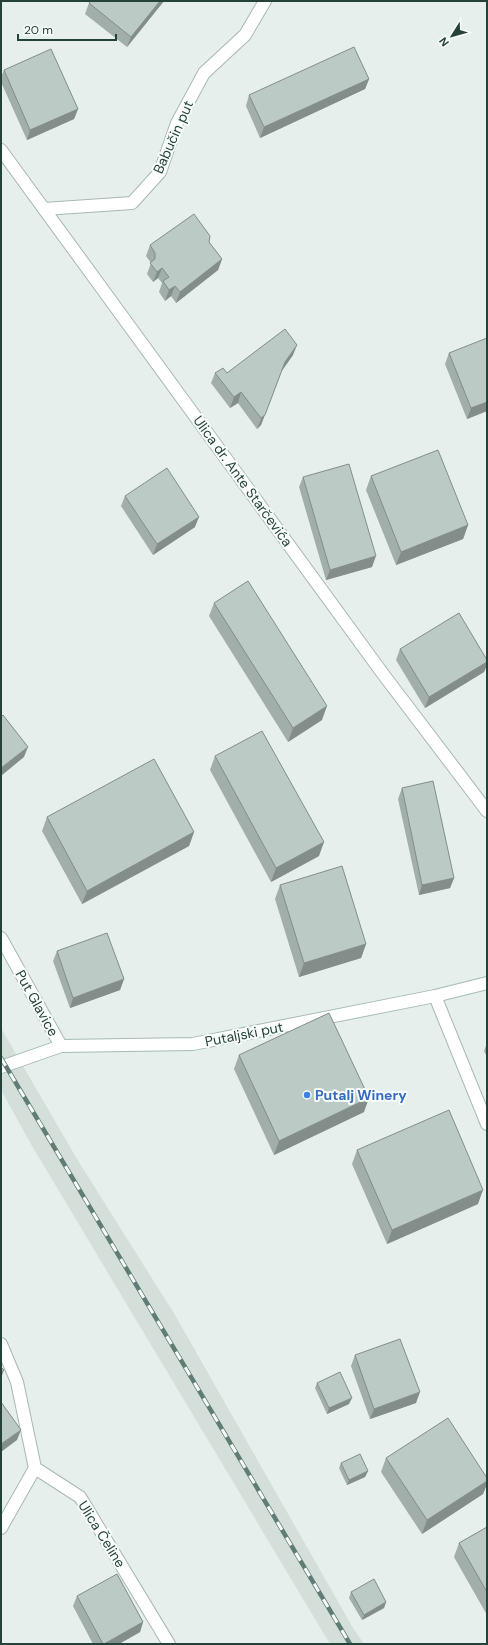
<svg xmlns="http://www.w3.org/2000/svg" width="488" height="1645" viewBox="0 0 488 1645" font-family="'DM Sans',sans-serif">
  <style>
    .built { fill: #d4dfda }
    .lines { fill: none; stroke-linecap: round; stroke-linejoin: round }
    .lane-casing { stroke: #a8b8b2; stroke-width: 14 }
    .street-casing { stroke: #a8b8b2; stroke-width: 14 }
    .secondary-casing { stroke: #a4bbb3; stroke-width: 14 }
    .lane { stroke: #fff; stroke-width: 12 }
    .street { stroke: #fff; stroke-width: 12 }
    .secondary { stroke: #fff; stroke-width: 12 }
    .rail-casing { stroke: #5f7d75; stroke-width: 4.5 }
    .rail { stroke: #f7fbf9; stroke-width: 3; stroke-dasharray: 9; stroke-linecap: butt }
    .wall { fill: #a1aea9 }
    .shaded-wall { fill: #838d89 }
    .building { fill: #bbcac4; stroke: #838d89 }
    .shop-dot { fill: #3f7fe0; stroke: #f7fbf9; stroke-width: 1.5 }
    .labels { text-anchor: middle; stroke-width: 4; stroke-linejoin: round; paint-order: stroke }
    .street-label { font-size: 14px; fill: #24423a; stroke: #f7fbf9 }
    .shop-label { font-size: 14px; font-weight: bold; fill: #366cbe; stroke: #f7fbf9; text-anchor: start }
  </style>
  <rect width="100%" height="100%" fill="#e6efeb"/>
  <!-- built -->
  <path class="built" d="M1 1028 77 1159 175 1315 353 1628 364 1644H330L32 1146 1 1090Z"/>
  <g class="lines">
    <defs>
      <g id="lane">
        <path d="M44 209 132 203 160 172 177 123 204 73 245 35 265 1"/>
        <path d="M1 938 61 1046"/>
      </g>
      <g id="street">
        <path d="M1 150 383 674 487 811"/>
        <path d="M435 996 487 1124"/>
        <path d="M1 1344 17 1382 35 1468 80 1497 169 1644"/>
        <path d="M1 1528 35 1468"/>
      </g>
      <path id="secondary" d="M1 1067 61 1046 193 1044 435 996 487 983"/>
    </defs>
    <!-- lane casing -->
    <use href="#lane" class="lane-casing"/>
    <!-- street casing -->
    <use href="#street" class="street-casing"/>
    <!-- secondary casing -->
    <use href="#secondary" class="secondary-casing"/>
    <!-- lane -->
    <use href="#lane" class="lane"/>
    <!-- street -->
    <use href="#street" class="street"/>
    <!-- secondary -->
    <use href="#secondary" class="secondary"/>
    <defs>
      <path id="rail" d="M1 1058 350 1644"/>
    </defs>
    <!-- rail casing -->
    <use href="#rail" class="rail-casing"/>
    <!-- rail -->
    <use href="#rail" class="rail"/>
  </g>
  <!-- wall -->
  <g class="wall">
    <path d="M91 1H164L127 47 85 14 89 3Z"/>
    <path d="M4 70 78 109 74 119 27 140 1 82V77Z"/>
    <path d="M369 79 365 89 260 138 246 106 249 95Z"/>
    <path d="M209 242 222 259 218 270 176 303 171 296 165 301 159 292 162 283 158 278 153 282 147 274 151 263 146 256 150 245Z"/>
    <path d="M449 353 487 411 467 419 445 364Z"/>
    <path d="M293 355 281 372 261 425 257 429 238 403 230 408 211 383 215 373H227Z"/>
    <path d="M371 476 468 525 463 539 396 565 366 490Z"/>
    <path d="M303 477 372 567 326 580 299 487Z"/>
    <path d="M125 496 195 527 153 555 121 506Z"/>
    <path d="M214 603 322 720 288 742 209 616Z"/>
    <path d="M400 649 487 660V665L484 672 425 708 396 660Z"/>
    <path d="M215 756 319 856 271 882 210 770Z"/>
    <path d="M402 788 454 878 450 888 419 895 398 799Z"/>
    <path d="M47 817 194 832 189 846 82 904 42 831Z"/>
    <path d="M280 885 366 944 361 958 299 977 275 899Z"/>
    <path d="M57 951 124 979 120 990 70 1008 53 961Z"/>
    <path d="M487 1043V1057L484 1051Z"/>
    <path d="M239 1055 364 1112 274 1155 234 1069Z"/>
    <path d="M357 1150 478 1204 387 1244 352 1164Z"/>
    <path d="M355 1355 416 1403 370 1419 351 1366Z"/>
    <path d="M317 1383 349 1404 327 1414 315 1388Z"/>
    <path d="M386 1458 487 1478V1484L483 1494 422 1534 381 1472Z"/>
    <path d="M341 1463 368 1471 365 1477 347 1485 339 1468Z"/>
    <path d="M487 1527V1615L454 1557 459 1543Z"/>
    <path d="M351 1592 386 1602 384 1608 362 1620 349 1598Z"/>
    <path d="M77 1596 143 1622 140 1632 119 1644H93L73 1606Z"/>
  </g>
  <!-- shaded-wall -->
  <g class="shaded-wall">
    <path d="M160 1H164L127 47 131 37Z"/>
    <path d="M369 79 365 89 260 138 264 127Z"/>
    <path d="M78 109 74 119 27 140 30 130Z"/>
    <path d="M222 259 218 270 176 303 180 292Z"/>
    <path d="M162 268 158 278 153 282 157 272Z"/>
    <path d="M175 286 171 296 165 301 169 290Z"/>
    <path d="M297 345 293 355 281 372 261 425 257 429 285 362Z"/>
    <path d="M241 392 238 403 230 408 234 397Z"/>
    <path d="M487 402V411L467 419 471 408Z"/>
    <path d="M199 517 195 527 153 555 157 544Z"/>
    <path d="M468 525 463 539 396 565 401 552Z"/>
    <path d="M376 556 372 567 326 580 330 570Z"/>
    <path d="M487 662V665L484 672 425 708 429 697Z"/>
    <path d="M327 706 322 720 288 742 293 728Z"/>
    <path d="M28 747 24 757 1 776V768Z"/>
    <path d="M194 832 189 846 82 904 87 891Z"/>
    <path d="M324 842 319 856 271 882 276 868Z"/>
    <path d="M454 878 450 888 419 895 422 885Z"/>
    <path d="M366 944 361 958 299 977 304 963Z"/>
    <path d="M124 979 120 990 70 1008 73 998Z"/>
    <path d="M369 1098 364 1112 274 1155 279 1141Z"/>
    <path d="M483 1190 478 1204 387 1244 392 1230Z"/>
    <path d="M4 1370 1 1378V1372Z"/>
    <path d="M420 1392 416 1403 370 1419 374 1409Z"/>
    <path d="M352 1398 349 1404 327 1414 329 1408Z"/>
    <path d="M21 1430 17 1440 1 1452V1444Z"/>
    <path d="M368 1471 365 1477 347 1485 349 1480Z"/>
    <path d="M487 1481V1484L483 1494 422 1534 427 1520Z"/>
    <path d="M386 1602 384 1608 362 1620 364 1615Z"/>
    <path d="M143 1622 140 1632 119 1644H104Z"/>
  </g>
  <!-- building -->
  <g class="building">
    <path d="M91 1H160L131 37 89 3Z"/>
    <path d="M354 47 369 79 264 127 249 95Z"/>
    <path d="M51 49 78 109 30 130 4 70Z"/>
    <path d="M194 214 210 236 209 242 222 259 180 292 175 286 169 290 163 281 169 277 162 268 157 272 150 263 155 259V253L150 245Z"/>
    <path d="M285 329 297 345 285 362 265 415 261 418 241 392 234 397 215 373 223 368 227 373Z"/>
    <path d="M487 338V402L471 408 449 353Z"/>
    <path d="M438 450 468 525 401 552 371 476Z"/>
    <path d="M349 464 376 556 330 570 303 477Z"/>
    <path d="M167 468 199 517 157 544 125 496Z"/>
    <path d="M248 581 327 706 293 728 214 603Z"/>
    <path d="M459 613 487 660V662L429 697 400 649Z"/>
    <path d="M3 715 28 747 1 768V717Z"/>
    <path d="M262 731 324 842 276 868 215 756Z"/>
    <path d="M154 759 194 832 87 891 47 817Z"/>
    <path d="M433 781 454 878 422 885 402 788Z"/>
    <path d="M342 866 366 944 304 963 280 885Z"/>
    <path d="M107 933 124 979 73 998 57 951Z"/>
    <path d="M329 1013 369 1098 279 1141 239 1055Z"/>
    <path d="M449 1110 483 1190 392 1230 357 1150Z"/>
    <path d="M400 1339 420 1392 374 1409 355 1355Z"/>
    <path d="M1 1367 4 1370 1 1372Z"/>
    <path d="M340 1372 352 1398 329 1408 317 1383Z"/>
    <path d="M1 1402 21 1430 1 1444Z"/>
    <path d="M448 1418 487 1478V1481L427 1520 386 1458Z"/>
    <path d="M360 1454 368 1471 349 1480 341 1463Z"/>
    <path d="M487 1527V1592L459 1543Z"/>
    <path d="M117 1574 143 1622 104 1644H103L77 1596Z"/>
    <path d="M374 1579 386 1602 364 1615 351 1592Z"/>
  </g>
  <!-- markers -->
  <circle class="shop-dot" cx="307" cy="1095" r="4"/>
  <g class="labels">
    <!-- street labels -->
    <g class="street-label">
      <text transform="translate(173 137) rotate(-66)" y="5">Babučin put</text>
      <text transform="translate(243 481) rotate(54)" y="5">Ulica dr. Ante Starčevića</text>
      <text transform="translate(37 1003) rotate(61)" y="5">Put Glavice</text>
      <text transform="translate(244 1034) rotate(-11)" y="5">Putaljski put</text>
      <text transform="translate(102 1534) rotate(58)" y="5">Ulica Čeline</text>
    </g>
    <!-- shop labels -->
    <g class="shop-label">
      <text x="315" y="1100">Putalj Winery</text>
    </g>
  </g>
  <!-- border -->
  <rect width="488" height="1645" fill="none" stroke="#24423a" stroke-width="4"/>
  <!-- north arrow -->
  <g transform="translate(452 36) rotate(233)" stroke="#f7fbf9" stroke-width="3" paint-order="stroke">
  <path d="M0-3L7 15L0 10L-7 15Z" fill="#24423a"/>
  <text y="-6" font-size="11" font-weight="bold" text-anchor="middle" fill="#24423a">N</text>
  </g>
  <!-- scale -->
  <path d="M18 34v6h98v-6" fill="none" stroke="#24423a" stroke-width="2"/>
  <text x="24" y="34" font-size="12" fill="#24423a" stroke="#f7fbf9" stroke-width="3" paint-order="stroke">20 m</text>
</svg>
